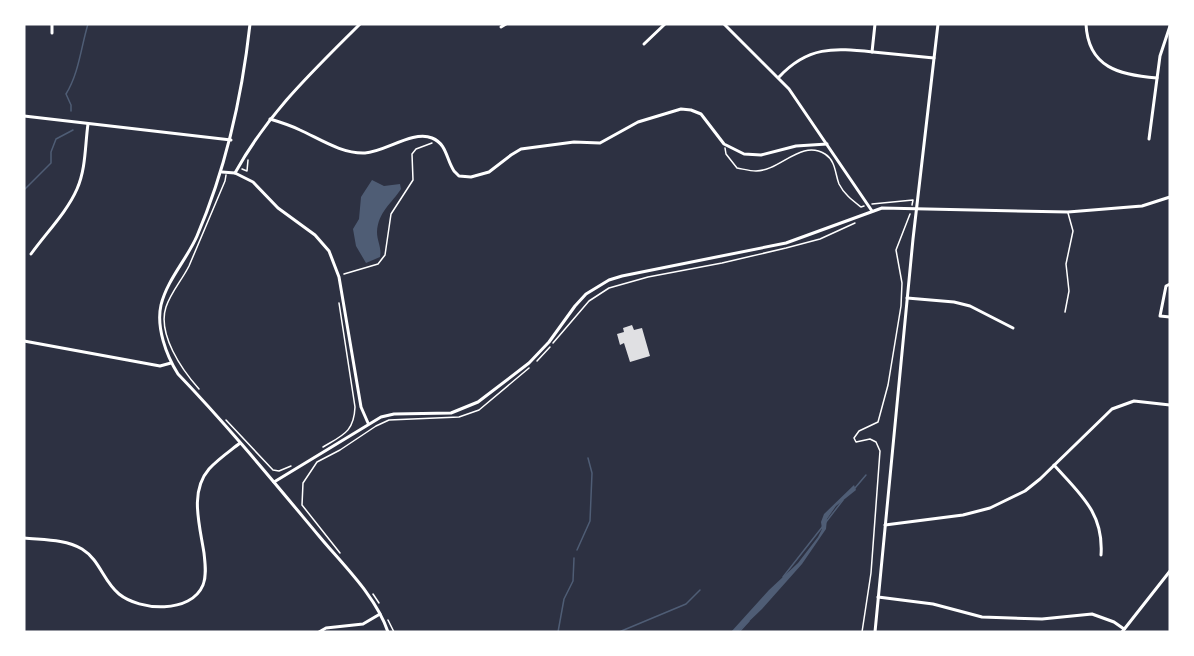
<svg xmlns="http://www.w3.org/2000/svg" width="1194" height="656" viewBox="0 0 1194 656" font-family="'Alegreya Sans',sans-serif">
  <style>
    .water { fill: #4f5d75 }
    .lines { fill: none; stroke-linecap: round; stroke-linejoin: round }
    .stream { stroke: #4f5d75; stroke-width: 1.5 }
    .building { fill: #e0e0e3 }
    .path { stroke: #fff; stroke-width: 1.5 }
    .service { stroke: #fff; stroke-width: 1.5 }
    .minor { stroke: #fff; stroke-width: 3 }
    .tertiary { stroke: #fff; stroke-width: 3 }
  </style>
  <rect width="100%" height="100%" fill="#2d3142"/>
  <!-- water -->
  <g class="water">
    <path d="M372 180 384 186 400 184 401 189C392 203 378 212 377 232 377 241 382 248 380 257L366 263 356 246 353 229 359 219 361 197Z"/>
    <path d="M854 485 856 490 836 506 827 519 826 529 802 564 762 609 738 632H731L769 590 798 563 818 537 822 529 821 522 824 514Z"/>
  </g>
  <g class="lines">
    <!-- stream -->
    <g class="stream">
      <path d="M71 111V105L66 94C79 73 81 47 88 24"/>
      <path d="M24 190 51 163V152L56 139 73 130"/>
      <path d="M855 488 866 475"/>
      <path d="M826 522 843 500"/>
      <path d="M577 550 590 521 592 473 588 458"/>
      <path d="M783 577 823 526"/>
      <path d="M558 632 564 599 573 581 574 558"/>
      <path d="M619 632 686 604 700 590"/>
      <path d="M739 632 749 621"/>
    </g>
  </g>
  <!-- building -->
  <path class="building" d="M632 325 634 330 642 328 650 356 630 362 624 343 620 345 617 334 624 332 623 328Z"/>
  <g class="lines">
    <!-- path -->
    <g class="path">
      <path d="M725 148 726 154 737 168C743 169 750 171 756 171 780 171 801 139 825 154 836 161 835 174 839 184 844 194 852 200 861 207L864 206"/>
      <path d="M242 169 247 171 248 160"/>
      <path d="M872 204 913 200 912 205"/>
      <path d="M344 274 378 264 385 255 391 214 413 180 412 154 416 149 432 143"/>
      <path d="M553 343 589 301 609 288 648 277 722 263 786 248 820 239 855 223"/>
      <path d="M537 361 550 347"/>
      <path d="M199 389C182 370 157 334 166 307 171 292 182 280 189 266 201 238 213 210 225 181L226 175"/>
      <path d="M226 420 273 470 279 471 291 466"/>
      <path d="M323 447C343 435 354 432 355 407L339 303"/>
      <path d="M340 553 302 505 303 483 317 462 340 450 376 426 389 420 459 417 479 410 529 368"/>
      <path d="M373 594 379 603"/>
      <path d="M388 620 394 632"/>
      <path d="M862 632 871 573 880 451 876 442 870 439 856 442 854 438 859 431 878 422 888 385 901 306 902 283 896 250 910 214"/>
    </g>
    <!-- service -->
    <path class="service" d="M1065 312 1069 291 1066 264 1073 231 1068 213"/>
    <!-- minor -->
    <g class="minor">
      <path d="M724 24 789 89 872 211"/>
      <path d="M1086 24C1088 68 1120 75 1157 78"/>
      <path d="M501 27 506 24"/>
      <path d="M52 33V24"/>
      <path d="M644 44 665 24"/>
      <path d="M872 52 875 24"/>
      <path d="M779 77C808 46 833 48 873 52 894 54 914 56 934 58"/>
      <path d="M24 116 231 140"/>
      <path d="M270 119C280 122 290 125 300 130 320 139 342 154 365 153 385 152 413 130 432 138 447 144 446 159 454 171L459 176 471 177 489 172 511 155 521 149 574 142 600 143 638 122 681 109 691 110 701 114 724 144 744 154 761 155 796 146 827 144"/>
      <path d="M1149 139 1160 56 1170 26"/>
      <path d="M222 172 235 173 253 182 278 208 315 235 329 251 339 277 361 407 368 423"/>
      <path d="M235 173C268 113 312 72 360 24"/>
      <path d="M31 254C46 233 67 212 77 189 86 169 85 145 88 124"/>
      <path d="M1170 284 1166 286 1160 316 1170 317"/>
      <path d="M907 298 954 302 970 306 1013 328"/>
      <path d="M1054 465C1080 494 1104 513 1101 555"/>
      <path d="M885 525 963 515 990 508 1025 491 1040 479 1112 409 1134 401 1170 405"/>
      <path d="M24 538C43 540 65 539 82 549 100 560 103 581 119 594 140 611 191 614 203 585 207 575 205 563 204 553 200 526 189 492 209 469 218 459 230 451 240 443"/>
      <path d="M878 597 933 604 982 617 1042 619 1092 614 1114 622 1124 629"/>
      <path d="M319 632 326 628 363 624 380 614"/>
      <path d="M1122 632 1170 571"/>
    </g>
    <!-- tertiary -->
    <g class="tertiary">
      <path d="M250 24C242 97 226 168 197 236 187 259 167 280 161 305 156 327 166 355 178 374 228 426 273 481 319 536 343 565 376 596 388 632"/>
      <path d="M24 341 160 366 171 363"/>
      <path d="M274 482 381 417 394 414 451 413 478 402 529 363 549 342 575 306 586 294 609 280 622 276 786 243 882 208 1068 212 1142 206 1170 197"/>
      <path d="M875 632 913 239 938 24"/>
    </g>
  </g>
  <!-- border -->
  <rect width="1194" height="656" fill="none" stroke="#ffffff" stroke-width="51"/>
</svg>
